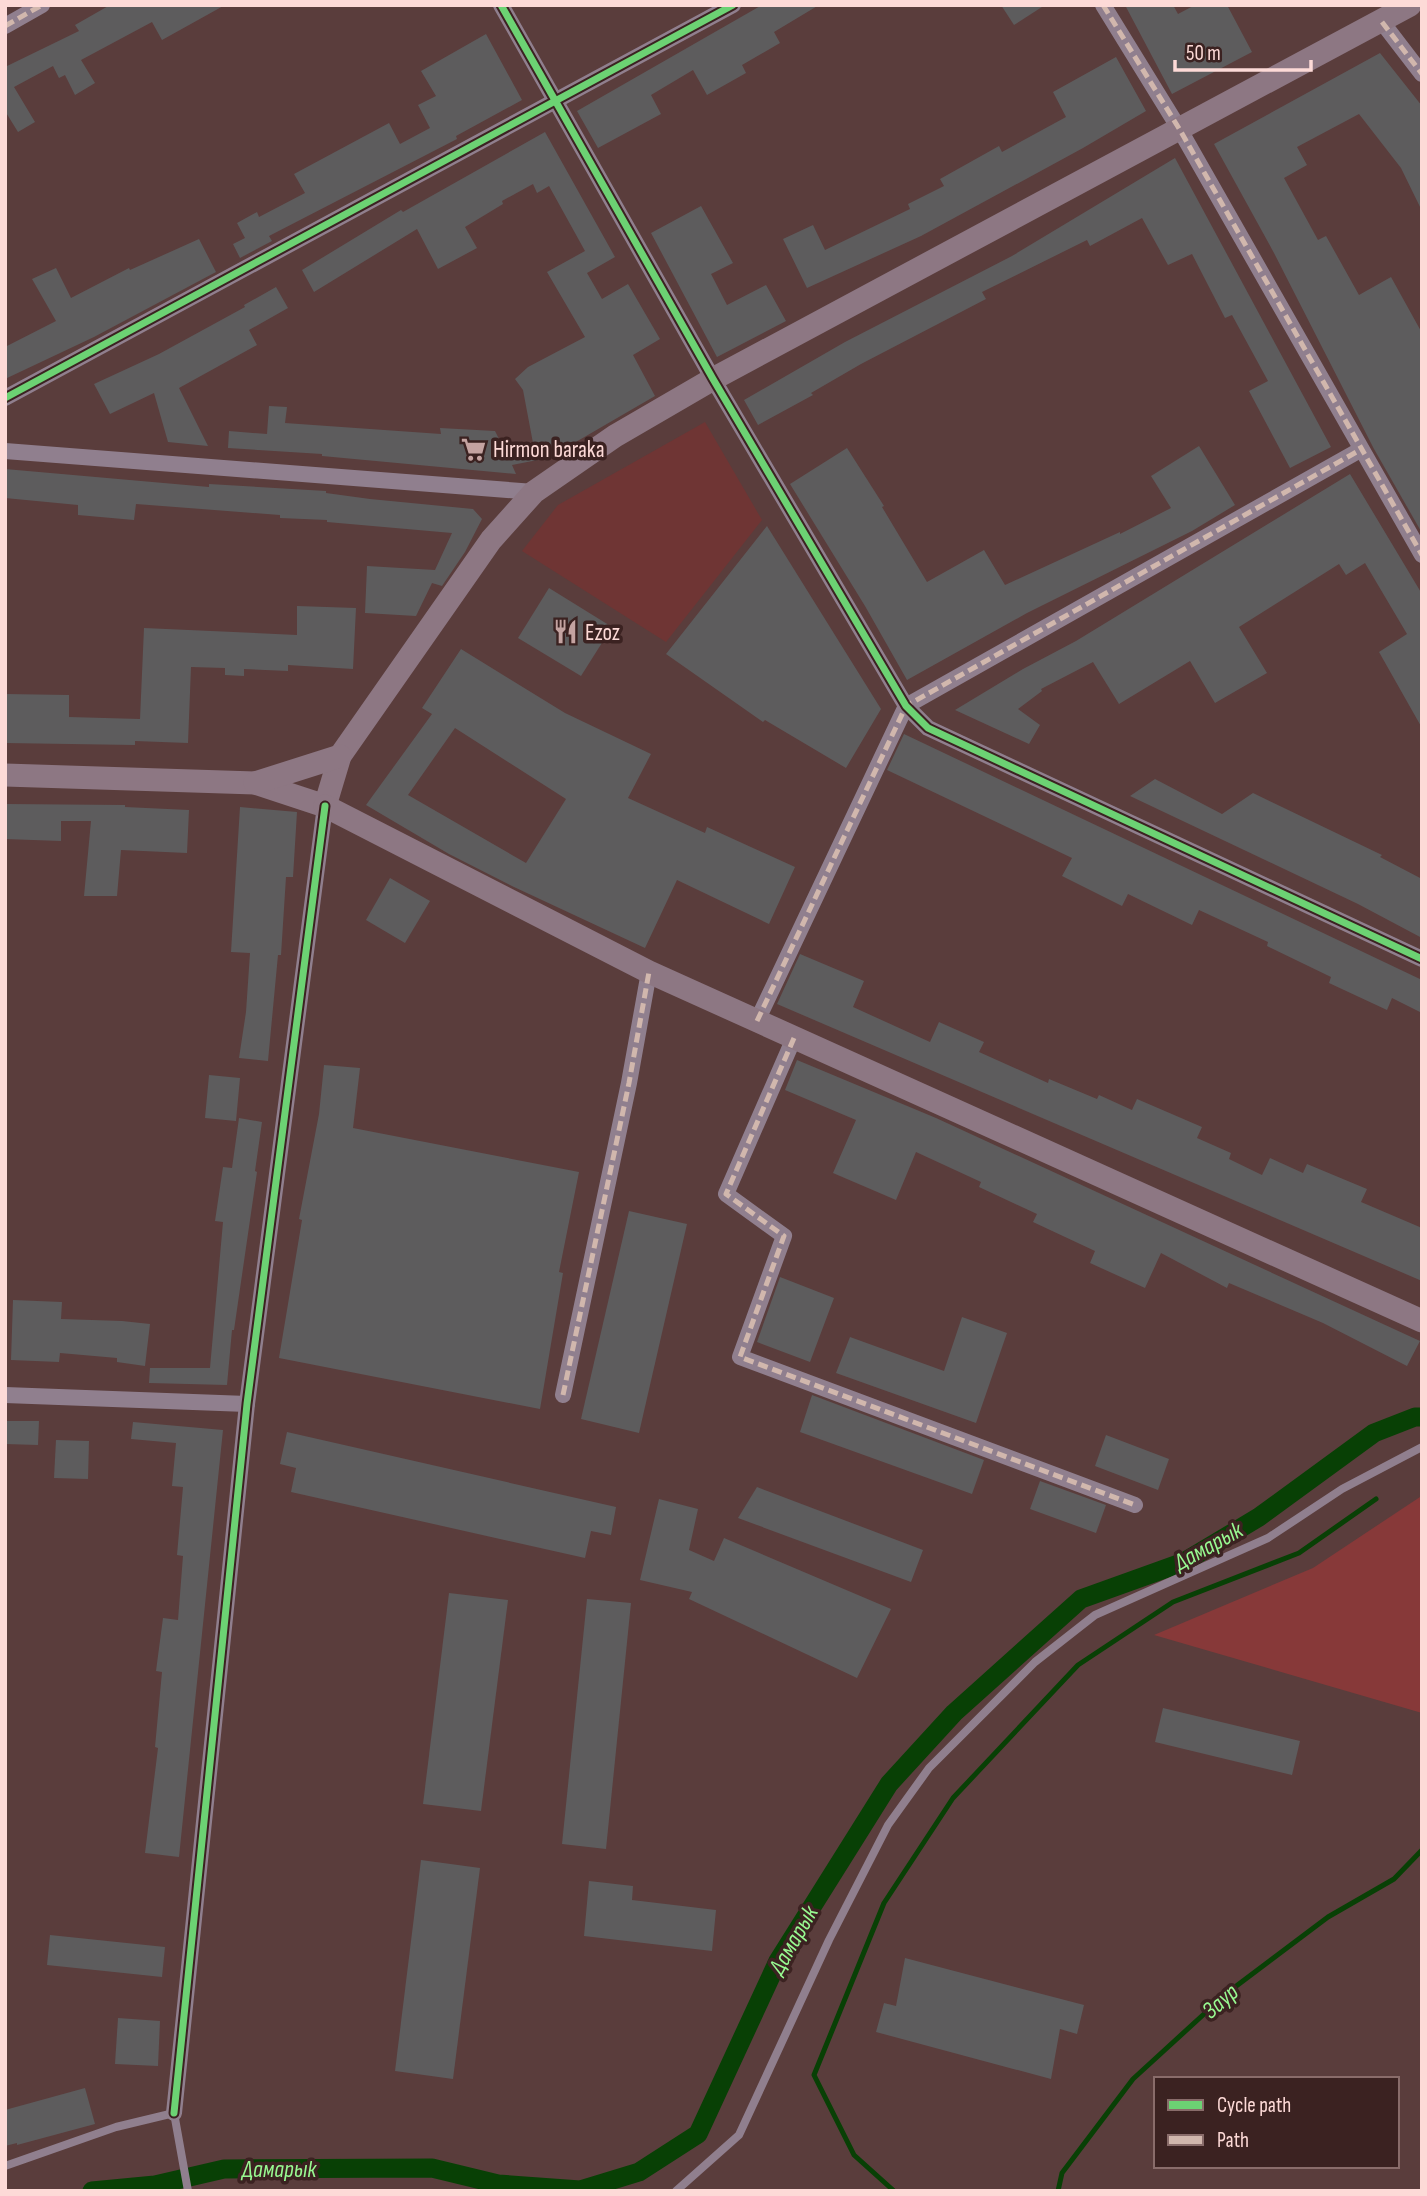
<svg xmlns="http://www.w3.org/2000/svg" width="1427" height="2196" viewBox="0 0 1427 2196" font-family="'Sofia Sans Condensed',sans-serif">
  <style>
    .built { fill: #6f3534 }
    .green { fill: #873939 }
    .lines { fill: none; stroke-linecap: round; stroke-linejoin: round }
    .stream { stroke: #084005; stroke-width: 5 }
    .canal { stroke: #084005; stroke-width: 19 }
    .building { fill: #5d5c5d; fill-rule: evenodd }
    .service { stroke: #907f8e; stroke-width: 8 }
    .minor { stroke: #907f8e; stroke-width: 16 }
    .secondary { stroke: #8d7783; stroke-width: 23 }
    .quiet { stroke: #d1b7ad; stroke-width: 5; stroke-dasharray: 10 5; stroke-linecap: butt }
    .cycleway-casing { stroke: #3b2221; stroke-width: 11 }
    .cycleway { stroke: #6cd273; stroke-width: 7 }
    .labels { text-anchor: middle; stroke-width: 7; stroke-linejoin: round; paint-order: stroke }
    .poi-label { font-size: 23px; fill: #fddad7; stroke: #3b2221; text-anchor: start }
    .water-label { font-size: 24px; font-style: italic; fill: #98f991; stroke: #3b2221 }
  </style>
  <rect width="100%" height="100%" fill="#5a3d3c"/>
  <!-- built -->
  <path class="built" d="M705 422 762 520 666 642 522 551 558 505Z"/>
  <!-- green -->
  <path class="green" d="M1420 1497 1422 1713 1154 1635 1313 1568Z"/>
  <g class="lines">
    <!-- stream -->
    <g class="stream">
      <path d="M150 2191 155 2185"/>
      <path d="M894 2191 854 2155 814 2075 884 1903 953 1798 1078 1665 1173 1602 1299 1553 1376 1499"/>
      <path d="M1058 2191 1062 2173 1133 2079 1227 1993 1328 1917 1394 1879 1422 1850"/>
    </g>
    <!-- canal -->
    <path class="canal" d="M92 2191 155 2185 224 2169 432 2168 498 2184 580 2190 639 2172 698 2134 778 1961 889 1784 954 1713 1081 1599 1184 1562 1259 1517 1374 1433 1415 1417H1422"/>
  </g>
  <!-- building -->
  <g class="building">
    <path d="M110 5H225L162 40 152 22 81 60 95 83 75 95 65 75 59 78 53 66 14 87 35 122 18 132 5 111V67L79 31 75 25Z"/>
    <path d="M762 5H819L774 32 780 43 742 65 746 73 707 95 693 70 651 95 661 114 598 148 577 111Z"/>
    <path d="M1001 5H1045L1014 25Z"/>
    <path d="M1125 5H1173L1178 14 1195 5H1227L1252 52 1172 94Z"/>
    <path d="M486 34 522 100 456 136 457 139 269 236 272 241 240 258 233 244 245 238 237 223 257 212 259 217 305 193 294 174 389 123 400 144 430 128 418 105 436 96 421 71Z"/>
    <path d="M1380 53 1422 106V211L1401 168 1359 114 1297 147 1307 165 1284 178 1318 240 1326 236 1359 295 1391 277 1422 333V533L1374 449 1274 253 1214 144Z"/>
    <path d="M1116 57 1146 111 1083 148 921 236 807 288 783 239 813 225 825 250 910 209 908 204 944 186 940 179 999 146 1002 152 1066 117 1053 92Z"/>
    <path d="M545 132 615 257 587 273 602 299 628 284 660 339 633 355 655 396 562 450 563 455 512 465 516 474 322 456V454L228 448 229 431 267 434 269 406 287 407 285 423 441 434 440 428 495 431 505 451 533 443 523 390 515 379 528 367 585 337 547 272 585 251 549 186 537 193 533 184 502 201 503 204 465 227 477 248 438 269 417 229 314 292 302 270 401 210 403 212Z"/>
    <path d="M1175 158 1331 447 1290 468 1249 391 1268 381 1232 315 1225 318 1192 254 1168 265 1142 218 1090 246 1087 240 982 292 986 299 861 364 811 393 813 395 758 425 744 400 845 342 1012 256Z"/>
    <path d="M701 206 733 263 711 274 727 305 766 285 786 321 717 357 651 233Z"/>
    <path d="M199 239 216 272 94 337 5 379V347L56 321 32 279 56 268 71 298 129 268 130 270Z"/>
    <path d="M276 287 288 308 249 330 257 345 179 388 208 446 168 442 154 393 110 414 94 384 159 354 245 307 244 305Z"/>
    <path d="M1199 446 1235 505 1192 531 1027 613 907 680 865 606 790 484 847 448 884 506 882 507 927 582 984 550 1005 585 1120 532V534L1171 508 1151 476Z"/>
    <path d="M5 469 209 487V484L326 491V493L370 499 473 509 482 519 465 552 442 586 432 583 416 616 365 613 367 566 435 570 452 533 327 522V520L280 518V515L136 504 134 520 78 515V505L5 498Z"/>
    <path d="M1350 474 1422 594V728L1379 652 1407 634 1365 563 1346 575 1339 564 1239 627 1267 673 1215 703 1190 661 1119 704 1093 662 1041 689 1042 691 1018 709 1040 725 1029 744 955 710 1023 669 1076 641Z"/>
    <path d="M767 526 881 709 846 768 765 720 763 722 666 654Z"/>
    <path d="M549 588 612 627 581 676 518 638Z"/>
    <path d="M297 606 356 608 353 669 288 665V671L244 669V676L225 675V668L191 667 188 743 135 741V745L5 743V694L69 695V717L140 719 144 628 297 635Z"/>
    <path d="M461 649 565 713 651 754 628 798 705 833 707 827 795 867 769 924 677 880 645 948 514 887 449 854 366 805 432 714 422 708ZM455 728 566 799 526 863 408 795Z"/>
    <path d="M904 734 1422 980V1013L1392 998 1387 1010 1329 983 1331 977 1267 946 1268 942 1199 910 1192 925 1128 894 1122 906 1062 876 1072 858 887 770Z"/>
    <path d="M1155 779 1222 814 1253 793 1382 855 1380 857 1422 879V938L1358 904 1130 796Z"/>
    <path d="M5 804 125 805V807L189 810 187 853 121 850 117 896H84L91 821H61V841L5 839Z"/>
    <path d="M240 807 297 812 293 877H286L281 955H278L268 1061 239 1058 246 1012 250 953 231 952Z"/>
    <path d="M390 878 430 901 405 943 366 920Z"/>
    <path d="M800 954 864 981 853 1007 930 1042 939 1022 984 1042 979 1052 1048 1083 1049 1079 1097 1099 1099 1095 1132 1110 1137 1099 1202 1127 1197 1138 1231 1153 1229 1159 1262 1175 1270 1158 1303 1173 1307 1164 1367 1189 1361 1202 1422 1228V1281L777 1004Z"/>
    <path d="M797 1060 936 1118 1420 1341 1407 1366 1323 1323 1229 1283 1227 1288 1161 1253 1145 1288 1090 1263 1095 1251 1033 1222 1037 1214 979 1187 981 1182 916 1152 896 1200 833 1173 856 1120 785 1090Z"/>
    <path d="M324 1065 360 1068 353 1128 579 1172 559 1272 563 1273 540 1409 279 1358 302 1220 299 1219 319 1114Z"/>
    <path d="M209 1075 240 1078 236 1121 205 1118Z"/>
    <path d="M239 1118 262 1122 255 1171 257 1172 234 1330H232L227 1385 149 1383 150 1368H210L223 1222 215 1221 223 1167 232 1168Z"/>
    <path d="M629 1211 687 1224 639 1433 581 1419Z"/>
    <path d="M780 1277 834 1298 810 1362 757 1342Z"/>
    <path d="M13 1300 62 1302 61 1319 122 1321 150 1324 145 1366 117 1362V1358L60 1353 59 1362 11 1360Z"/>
    <path d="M962 1317 1007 1333 976 1423 836 1373 850 1337 944 1371Z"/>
    <path d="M812 1395 984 1460 972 1494 800 1432Z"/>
    <path d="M5 1421H39L38 1445 5 1444Z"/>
    <path d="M133 1422 223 1430 179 1857 145 1853 158 1748 155 1747 162 1672 156 1671 163 1618 178 1620 183 1556 177 1555 183 1487 172 1486 176 1443 131 1439Z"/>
    <path d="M287 1432 616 1507 611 1535 591 1531 585 1558 291 1492 296 1468 280 1464Z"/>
    <path d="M1106 1435 1169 1459 1158 1490 1095 1466Z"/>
    <path d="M56 1440 89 1441 88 1479 54 1478Z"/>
    <path d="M1040 1481 1106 1505 1096 1533 1030 1509Z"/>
    <path d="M757 1487 923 1550 911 1582 738 1518Z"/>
    <path d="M659 1499 698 1509 689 1550 714 1561 724 1538 891 1609 857 1678 689 1599 692 1592 640 1580Z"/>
    <path d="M449 1593 508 1600 481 1811 423 1804Z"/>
    <path d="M587 1599 631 1603 606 1849 562 1844Z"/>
    <path d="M1163 1708 1300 1741 1292 1775 1155 1742Z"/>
    <path d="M421 1860 480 1868 453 2079 395 2071Z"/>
    <path d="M589 1881 633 1886 632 1900 716 1910 712 1951 584 1936Z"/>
    <path d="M50 1935 165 1947 162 1977 47 1965Z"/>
    <path d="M905 1958 1084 2005 1077 2034 1060 2029 1051 2079 876 2032 884 2003 896 2006Z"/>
    <path d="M118 2018 160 2021 158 2066 115 2064Z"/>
    <path d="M85 2088 95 2124 17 2145V2143L5 2146V2110Z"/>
  </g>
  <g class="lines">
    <!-- service -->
    <g class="service">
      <path d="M5 2166 116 2127 174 2113 188 2191"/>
      <path d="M676 2191 739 2135 829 1940 888 1825 929 1768 1035 1662 1095 1615 1268 1538 1342 1489 1422 1447"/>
    </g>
    <!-- minor -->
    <g class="minor">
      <path d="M501 5 713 379 906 706 928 728 1422 959"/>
      <path d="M1103 5 1180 130 1422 555"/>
      <path d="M1382 22 1422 74"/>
      <path d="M5 26 42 5"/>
      <path d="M5 398 733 5"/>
      <path d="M5 451 534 492"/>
      <path d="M757 1021 906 706 1360 450"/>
      <path d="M794 1038 726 1194 784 1236 740 1357 1135 1505"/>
      <path d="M5 1395 247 1404"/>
      <path d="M563 1395 629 1083 649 972"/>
      <path d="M174 2113 247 1404 325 806"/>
    </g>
    <!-- secondary -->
    <g class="secondary">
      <path d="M5 775 255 783 325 806 340 756 491 540 534 492 615 436 713 379 1410 5"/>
      <path d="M255 783 340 756"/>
      <path d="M325 806 649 972 1422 1321"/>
    </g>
    <!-- quiet -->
    <g class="quiet">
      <path d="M1103 5 1180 130 1422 555"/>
      <path d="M1382 22 1422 74"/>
      <path d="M5 26 42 5"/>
      <path d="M757 1021 906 706 1360 450"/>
      <path d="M794 1038 726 1194 784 1236 740 1357 1135 1505"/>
      <path d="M563 1395 629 1083 649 972"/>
    </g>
    <defs>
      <g id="cycleway">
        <path d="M501 5 713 379 906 706 928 728 1422 959"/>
        <path d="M5 398 733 5"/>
        <path d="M174 2113 247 1404 325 806"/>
      </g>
    </defs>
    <!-- cycleway casing -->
    <use href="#cycleway" class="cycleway-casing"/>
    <!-- cycleway -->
    <use href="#cycleway" class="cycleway"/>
  </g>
  <!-- icons -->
  <defs>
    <symbol id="supermarket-bare" viewBox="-9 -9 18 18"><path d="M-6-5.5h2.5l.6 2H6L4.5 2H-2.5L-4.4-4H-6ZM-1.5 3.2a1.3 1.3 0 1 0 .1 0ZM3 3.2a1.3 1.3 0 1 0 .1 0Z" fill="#c4a3a1" stroke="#3b2221" stroke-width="2.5" paint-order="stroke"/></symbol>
    <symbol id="restaurant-bare" viewBox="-9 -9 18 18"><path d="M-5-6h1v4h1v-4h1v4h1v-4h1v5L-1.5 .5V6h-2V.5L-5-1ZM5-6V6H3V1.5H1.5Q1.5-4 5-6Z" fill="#c4a3a1" stroke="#3b2221" stroke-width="2.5" paint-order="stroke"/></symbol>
  </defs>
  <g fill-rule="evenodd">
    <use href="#supermarket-bare" x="456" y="432" width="35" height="35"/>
    <use href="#restaurant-bare" x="548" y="614" width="35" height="35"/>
  </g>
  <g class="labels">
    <!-- poi labels -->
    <g class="poi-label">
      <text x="493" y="457">Hirmon baraka</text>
      <text x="585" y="640">Ezoz</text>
    </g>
    <!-- water labels -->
    <g class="water-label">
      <text transform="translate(1208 1546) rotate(-29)" y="8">Дамарык</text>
      <text transform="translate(793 1940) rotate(-60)" y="8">Дамарык</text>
      <text transform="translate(1220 2001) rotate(-41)" y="8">Заур</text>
      <text x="279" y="2177">Дамарык</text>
    </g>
  </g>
  <!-- border -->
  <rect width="1427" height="2196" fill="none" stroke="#fddad7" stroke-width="14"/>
  <!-- legend -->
  <rect x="1154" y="2077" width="245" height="91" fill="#3b2221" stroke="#896c6a" stroke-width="2"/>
  <rect x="1168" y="2100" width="35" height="10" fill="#6cd273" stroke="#896c6a" stroke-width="2"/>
  <text x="1217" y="2112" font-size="21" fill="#fddad7">Cycle path</text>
  <rect x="1168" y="2135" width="35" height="10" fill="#d1b7ad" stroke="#896c6a" stroke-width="2"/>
  <text x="1217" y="2147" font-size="21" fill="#fddad7">Path</text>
  <!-- scale -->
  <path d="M1175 60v10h136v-10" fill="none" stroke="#fddad7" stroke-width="3.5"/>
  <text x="1186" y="60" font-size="21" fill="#fddad7" stroke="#3b2221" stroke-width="5" paint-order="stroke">50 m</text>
</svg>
